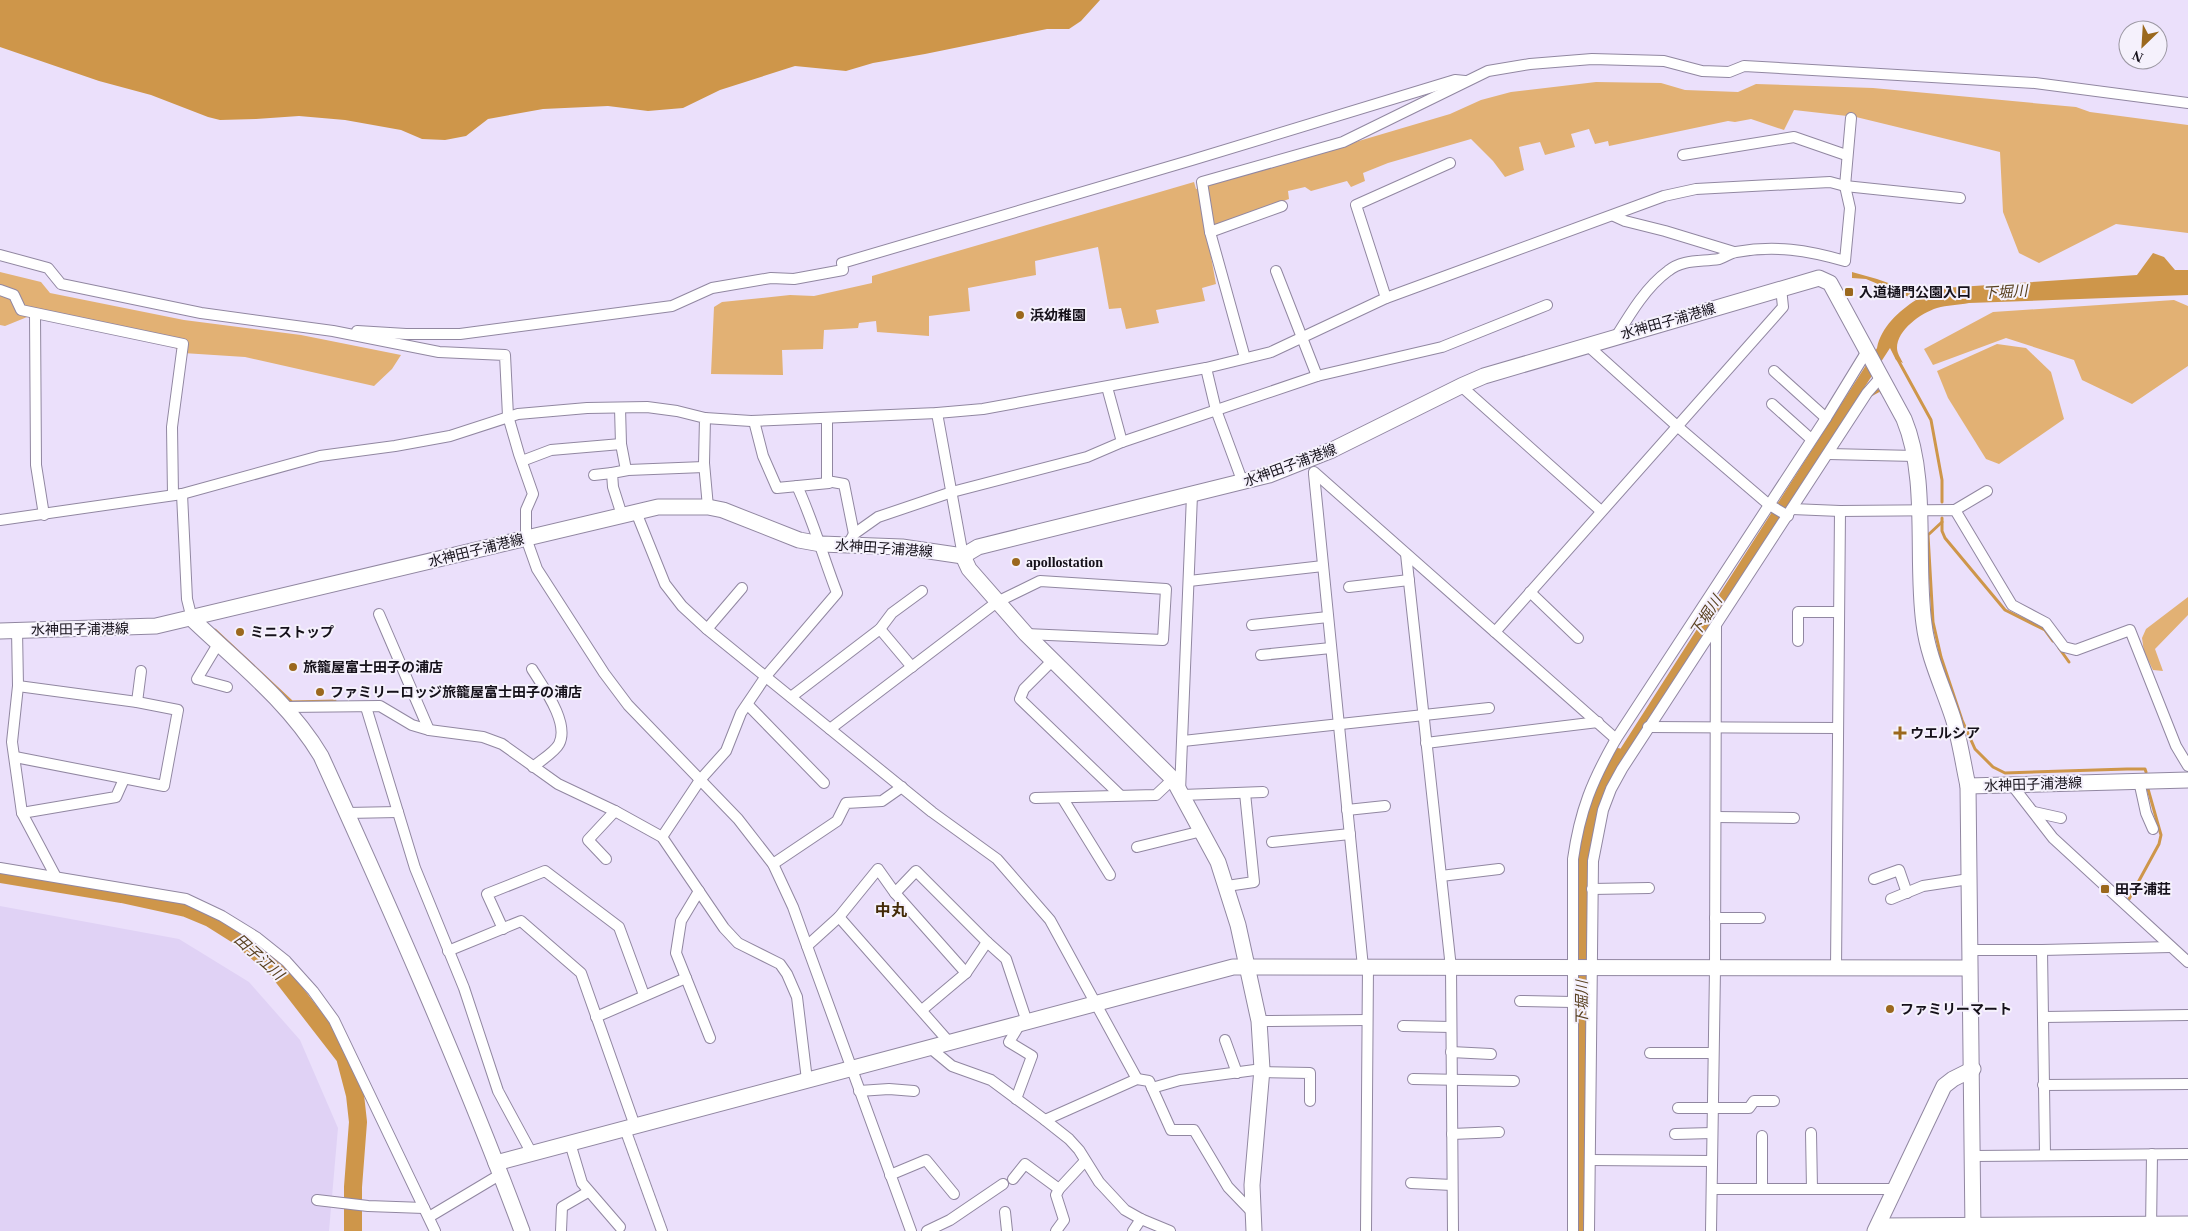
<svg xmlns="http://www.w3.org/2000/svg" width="2188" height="1231" viewBox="0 0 2188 1231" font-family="'Times New Roman','Noto Sans JP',serif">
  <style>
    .built { fill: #e0d2f5 }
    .green { fill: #e2b174 }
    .water { fill: #ce964a }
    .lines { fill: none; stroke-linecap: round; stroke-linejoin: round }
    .stream { stroke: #ce964a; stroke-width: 3 }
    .river { stroke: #ce964a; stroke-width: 18 }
    .street-casing { stroke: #9187a1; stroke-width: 12 }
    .secondary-casing { stroke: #9187a1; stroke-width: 17 }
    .street { stroke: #fff; stroke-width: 10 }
    .secondary { stroke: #fff; stroke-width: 15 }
    .poi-dot { fill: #9b681d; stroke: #f5f1fc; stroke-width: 2 }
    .labels { text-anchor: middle; stroke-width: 4; stroke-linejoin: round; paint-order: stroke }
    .poi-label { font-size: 14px; font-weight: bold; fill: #15111a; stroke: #f5f1fc; text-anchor: start }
    .street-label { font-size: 14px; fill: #15111a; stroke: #f5f1fc }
    .water-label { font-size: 15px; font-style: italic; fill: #594121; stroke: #f5f1fc }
    .quarter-label { font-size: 16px; font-weight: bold; fill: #432b07; stroke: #f5f1fc }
  </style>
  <rect width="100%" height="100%" fill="#ebe0fb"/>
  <!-- built -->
  <path class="built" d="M0 906 179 939 249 982 300 1040 338 1128 329 1231H0Z"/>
  <!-- green -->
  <g class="green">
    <path d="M1596 82 1661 83 1685 90 1738 92 1756 84 1873 88 2076 107 2090 112 2188 125V233L2116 224 2039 263 2019 253 2003 212 2000 152 1856 117 1794 110 1784 130 1751 119 1735 122 1728 121 1609 146 1608 141 1595 144 1589 129 1571 134 1575 147 1545 155 1540 142 1519 147 1524 170 1505 177 1493 161 1471 139 1388 163 1363 173 1365 181 1351 187 1347 181 1311 191 1305 187 1288 191 1289 199 1206 229 1216 284 1202 288 1205 301 1156 310 1159 323 1126 329 1121 308 1109 309 1098 247 1035 261 1036 275 968 288 970 311 929 316V336L877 332 876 321 859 323 858 328 824 330 823 349 782 350 783 375 711 374 714 307 722 302 790 295 814 296 872 283V276L1194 182 1196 189 1450 114 1481 100 1511 92Z"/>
    <path d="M0 272 41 282 50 293 184 320 301 335 401 355 392 369 374 386 245 357 183 353 153 334 42 311 5 326 0 325Z"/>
    <path d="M2174 300 2188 306V366L2132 404 2082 380 2074 360 2006 338 1933 365 1924 349 1993 312Z"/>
    <path d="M1997 344 2026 348 2051 372 2064 419 1999 464 1986 459 1948 398 1937 371Z"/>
    <path d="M2188 597V615L2155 649 2163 671 2153 670 2144 652 2142 638 2146 629Z"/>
  </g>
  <!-- water -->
  <g class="water">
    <path d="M0 0H1100L1081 21 1069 29H1047L925 54 873 63 846 71 795 66 720 90 683 108 648 111 608 106 543 109 488 119 466 136 445 140 422 139 401 130 345 120 299 116 256 119 220 120 208 117 151 95 99 81 0 47Z"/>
    <path d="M2153 253 2164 257 2175 270H2188V295L1969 303C1958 305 1947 305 1937 308 1921 313 1897 330 1897 348 1897 353 1901 359 1903 363L1896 360 1890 348 1610 779 1603 776 1877 348C1881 327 1899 311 1916 300L1866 279 1852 278V272L1877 279 1922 295 1944 288 2137 275Z"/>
  </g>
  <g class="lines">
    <!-- stream -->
    <g class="stream">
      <path d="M1897 358 1931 420 1942 480V502"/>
      <path d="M1871 395 1880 390 1882 393"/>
      <path d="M1942 518V531L1945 538 2005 610 2045 630 2053 641"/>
      <path d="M1942 522 1928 535 1933 622 1941 657 1962 720 1975 749 1993 767 2005 773 2127 769H2145L2146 772"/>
      <path d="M215 630 292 702 335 701"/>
      <path d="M2059 648 2069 662"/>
      <path d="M2129 899 2159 844 2161 835 2148 789"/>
    </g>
    <!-- river -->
    <g class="river">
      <path d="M0 874 122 894 186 908 210 918 237 935 276 968 345 1057 355 1095 358 1122 353 1187V1231"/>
      <path d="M1580 1231 1582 853 1586 826 1594 796 1617 757"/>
    </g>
    <defs>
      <g id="street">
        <path d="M1683 155 1794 137 1846 155"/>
        <path d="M1614 216 1625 221 1665 231 1734 252"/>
        <path d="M1210 232 1282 206"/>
        <path d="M0 255 48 268 61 284 201 313 333 331 439 352 505 355 508 416 519 454 533 494 526 510V538L537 569 604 673 628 705 738 819 773 864 793 907 807 946 911 1231"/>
        <path d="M1276 271 1317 376"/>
        <path d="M0 290 14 295 21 310 183 344 172 427 173 495"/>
        <path d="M1386 298 1356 205 1450 163"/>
        <path d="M35 314 36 465 44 515"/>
        <path d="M357 331 406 334H460L672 306 712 288 771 278 794 279 843 270 842 263 1192 160 1455 80 1465 81"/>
        <path d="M1616 337C1630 314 1646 287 1668 271 1683 259 1700 262 1719 259 1725 257 1730 253 1736 252 1775 245 1807 250 1845 261L1850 208 1845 186 1851 118"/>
        <path d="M1587 345 1677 426 1768 504 1788 516"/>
        <path d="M1245 358 1210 232 1202 182 1343 142 1488 71 1530 64 1592 59 1664 61 1702 71 1729 72 1744 66 2035 83 2188 103"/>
        <path d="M1206 368 1216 410 1243 483"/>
        <path d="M1774 371 1826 418"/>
        <path d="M1461 386 1601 511"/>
        <path d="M1107 387 1122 442"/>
        <path d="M1772 404 1811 439"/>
        <path d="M620 408 621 444 626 470"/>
        <path d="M937 413 963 556"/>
        <path d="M705 418 751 421 937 413 983 409 1206 368 1271 352 1386 298 1664 196 1696 189 1830 182 1845 186 1960 198"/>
        <path d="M827 418V481L844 484 854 534"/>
        <path d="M754 421 763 456 777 488 829 483"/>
        <path d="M1829 454 1915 456"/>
        <path d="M522 461 551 450 621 444"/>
        <path d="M1314 472 1616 739"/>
        <path d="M1314 474 1363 967"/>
        <path d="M594 475 612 473"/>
        <path d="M182 494 187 599 192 619"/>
        <path d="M620 509 613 487 612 473 628 470 704 467"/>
        <path d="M1792 509 1840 511 1955 510 2012 605 2046 623 2064 647 2076 650 2130 630 2176 746 2188 766"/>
        <path d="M1955 510 1987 491"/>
        <path d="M636 512 665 584 682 606 707 629 932 812 997 859 1050 920 1137 1079"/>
        <path d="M0 520 182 494 320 456 395 446 450 436 518 414 587 408 647 407 677 411 705 418 704 463 708 507"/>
        <path d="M848 544 854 534 878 517 952 492 1087 457 1122 442 1317 376 1442 347 1547 305"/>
        <path d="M1406 554 1451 968 1453 1231"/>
        <path d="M1189 581 1323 566"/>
        <path d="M1349 587 1409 580"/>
        <path d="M1530 592 1578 638"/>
        <path d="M379 614 429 730"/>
        <path d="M1252 625 1328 617"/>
        <path d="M707 629 742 588"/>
        <path d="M880 629 912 667"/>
        <path d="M17 630 18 686 12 742 22 813 56 877"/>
        <path d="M1495 632 1783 307 1781 288"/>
        <path d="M1798 641V612H1839"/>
        <path d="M218 644 197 679 227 687"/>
        <path d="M1261 655 1331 648"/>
        <path d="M1052 661 1024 689 1020 699 1120 795"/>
        <path d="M532 669C543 687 570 723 559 744 555 752 540 761 533 767"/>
        <path d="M791 697 880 629 892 613 922 591"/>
        <path d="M137 702 141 671"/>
        <path d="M748 705 824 783"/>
        <path d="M286 707 380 706 412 725 429 730 483 737 502 744 558 784 615 811 662 837 724 928 738 943 780 964 787 974 797 997 807 1080"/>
        <path d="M366 707 415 868 464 988 498 1091 531 1152"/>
        <path d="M1648 727 1838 728"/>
        <path d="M830 729 997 602 1040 581 1166 589 1163 640 1026 634"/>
        <path d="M1183 741 1489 708"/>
        <path d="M1426 743 1598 722"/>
        <path d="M15 757 164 786 178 710 137 702 18 686"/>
        <path d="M2139 781 2146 813 2153 829"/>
        <path d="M2012 785 2053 838 2188 962"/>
        <path d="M1180 791 1192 495"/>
        <path d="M1182 795 1263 792"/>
        <path d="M1035 798 1156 795 1173 779"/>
        <path d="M1063 799 1110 875"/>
        <path d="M1347 810 1385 806"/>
        <path d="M2034 812 2061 818"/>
        <path d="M22 813 116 797 124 779"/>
        <path d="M347 813 398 812"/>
        <path d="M1716 817 1794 818"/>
        <path d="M662 837 700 780 726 751 741 713 766 676 837 593C823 557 813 520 797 486"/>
        <path d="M1272 842 1350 834"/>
        <path d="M1137 847 1202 831"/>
        <path d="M606 859 588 840 615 811"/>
        <path d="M773 864 837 821 846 803 882 801 902 787"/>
        <path d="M0 868 186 899 222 916 256 937 286 961 313 991 334 1020 435 1231"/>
        <path d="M1441 876 1499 869"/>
        <path d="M1874 879 1899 870 1907 893"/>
        <path d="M1227 886 1254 882 1245 793"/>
        <path d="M1592 889 1649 888"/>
        <path d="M699 891 681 921 676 953 710 1038"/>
        <path d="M895 893 966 973"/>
        <path d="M1891 899 1923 886 1969 879"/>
        <path d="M839 917 949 1042"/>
        <path d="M1715 918H1760"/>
        <path d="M503 929 487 894 545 871 619 927 644 995"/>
        <path d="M987 942 1006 959 1027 1022"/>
        <path d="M807 946 839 917 878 869 895 893 916 871 987 942 966 973 922 1010"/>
        <path d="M1969 950H2042L2171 947"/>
        <path d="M2042 950 2045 1154"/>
        <path d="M448 951 521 921 581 973 635 1126"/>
        <path d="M1836 969 1840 511"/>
        <path d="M1520 1001 1572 1002"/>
        <path d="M596 1017 686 978"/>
        <path d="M2044 1017 2188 1015"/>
        <path d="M1259 1021 1367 1020"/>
        <path d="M1403 1026 1451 1027"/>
        <path d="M1225 1040 1237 1073"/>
        <path d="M929 1047 952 1066 991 1080 1045 1120 1069 1139 1079 1150 1099 1182 1125 1210 1141 1219 1170 1231"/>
        <path d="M1451 1052 1491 1054"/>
        <path d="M1650 1053H1713"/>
        <path d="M1262 1072 1310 1073V1101"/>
        <path d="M1413 1079 1514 1081"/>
        <path d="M2043 1085 2188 1084"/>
        <path d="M1152 1088 1180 1080 1262 1069"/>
        <path d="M859 1091 889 1089 914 1091"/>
        <path d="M1016 1099 1032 1056 1009 1042 1020 1024"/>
        <path d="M1678 1108H1749L1754 1101H1774"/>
        <path d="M1045 1120 1137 1079 1149 1081 1171 1130H1194L1228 1187 1253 1213"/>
        <path d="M625 1129 662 1231"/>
        <path d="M1811 1133 1812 1189"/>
        <path d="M1452 1134 1499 1132"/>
        <path d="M1675 1134 1712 1133"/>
        <path d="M1762 1136V1188"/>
        <path d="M570 1143 582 1183 620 1227"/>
        <path d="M1973 1156 2188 1154"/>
        <path d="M1590 1160 1711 1161"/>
        <path d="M890 1175 926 1160 954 1194"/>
        <path d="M1013 1179 1025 1164 1059 1189"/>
        <path d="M1411 1183 1452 1185"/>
        <path d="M1712 1189H1895"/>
        <path d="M317 1200 368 1206 424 1208"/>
        <path d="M1005 1212 1007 1231"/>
        <path d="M429 1217 501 1174"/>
        <path d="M2151 1230 2152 1154"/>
        <path d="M561 1231 562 1207 588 1192"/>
        <path d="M927 1231 950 1220 1003 1184"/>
        <path d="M1056 1231 1064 1220 1056 1195 1059 1189 1085 1161"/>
        <path d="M1133 1231 1141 1219"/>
        <path d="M1366 1231 1368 966"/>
        <path d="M1573 1231V859C1580 810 1592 781 1616 739L1826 418 1867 351"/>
        <path d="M1589 1231 1593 861 1603 810 1611 789 1622 769 1867 393 1881 377"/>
        <path d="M1711 1231 1715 969 1716 625"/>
      </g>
      <g id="secondary">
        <path d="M963 556 969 569 1026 634 1173 779 1218 862 1238 925 1259 1021 1262 1069 1252 1185 1254 1231"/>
        <path d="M192 619C237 662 288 701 321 756 392 912 462 1070 522 1231"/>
        <path d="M0 631 156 626 658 507H708L723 510 799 540 821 544 902 547 963 556 978 547 1269 475 1332 450 1461 386 1484 376 1819 278 1830 283 1904 419C1929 479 1915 560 1924 624 1928 657 1943 687 1953 718 1960 740 1963 763 1968 786L2188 780"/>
        <path d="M1968 786C1970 934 1972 1082 1973 1231"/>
        <path d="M496 1163 1233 967 1969 968"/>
        <path d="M1878 1226 2188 1224"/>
        <path d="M1875 1231 1944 1086 1953 1079 1973 1069"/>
      </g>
    </defs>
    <!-- street casing -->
    <use href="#street" class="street-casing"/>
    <!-- secondary casing -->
    <use href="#secondary" class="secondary-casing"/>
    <!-- street -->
    <use href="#street" class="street"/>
    <!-- secondary -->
    <use href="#secondary" class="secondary"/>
  </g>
  <!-- markers -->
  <g class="poi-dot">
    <rect x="1844" y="287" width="10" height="10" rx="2.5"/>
    <circle cx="1020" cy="315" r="5"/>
    <circle cx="1016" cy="562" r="5"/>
    <circle cx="240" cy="632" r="5"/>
    <circle cx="293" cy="667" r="5"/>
    <circle cx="320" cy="692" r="5"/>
    <path d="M1897.5 725.5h5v5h5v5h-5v5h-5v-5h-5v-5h5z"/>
    <rect x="2100" y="884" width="10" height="10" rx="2.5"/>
    <circle cx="1890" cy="1009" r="5"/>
  </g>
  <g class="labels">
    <!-- poi labels -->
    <g class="poi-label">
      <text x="1859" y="297">入道樋門公園入口</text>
      <text x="1030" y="320">浜幼稚園</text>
      <text x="1026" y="567">apollostation</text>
      <text x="250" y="637">ミニストップ</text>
      <text x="303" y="672">旅籠屋富士田子の浦店</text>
      <text x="330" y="697">ファミリーロッジ旅籠屋富士田子の浦店</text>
      <text x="1910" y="738">ウエルシア</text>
      <text x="2115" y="894">田子浦荘</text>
      <text x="1900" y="1014">ファミリーマート</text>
    </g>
    <!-- street labels -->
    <g class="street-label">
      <text transform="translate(1668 321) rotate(-16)" y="5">水神田子浦港線</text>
      <text transform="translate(1290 465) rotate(-20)" y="5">水神田子浦港線</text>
      <text transform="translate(884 548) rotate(4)" y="5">水神田子浦港線</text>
      <text transform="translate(476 550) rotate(-14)" y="5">水神田子浦港線</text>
      <text transform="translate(80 629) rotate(-1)" y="5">水神田子浦港線</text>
      <text transform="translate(2033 784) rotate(-2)" y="5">水神田子浦港線</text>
    </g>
    <!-- water labels -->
    <g class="water-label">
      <text transform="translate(2005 292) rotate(-3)" y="5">下堀川</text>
      <text transform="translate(1706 616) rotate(-57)" y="5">下堀川</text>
      <text transform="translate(259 957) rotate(42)" y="5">田子江川</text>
      <text transform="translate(1582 1003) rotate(-90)" y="5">下堀川</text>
    </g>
    <!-- quarter labels -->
    <g class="quarter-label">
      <text x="891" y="916">中丸</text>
    </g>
  </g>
  <!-- north arrow -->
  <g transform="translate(2143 45) rotate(205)"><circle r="24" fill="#f5f1fc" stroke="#9b97a2"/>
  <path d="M0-4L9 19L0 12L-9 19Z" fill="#9b681d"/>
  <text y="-8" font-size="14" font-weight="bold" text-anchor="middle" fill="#15111a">N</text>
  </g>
</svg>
